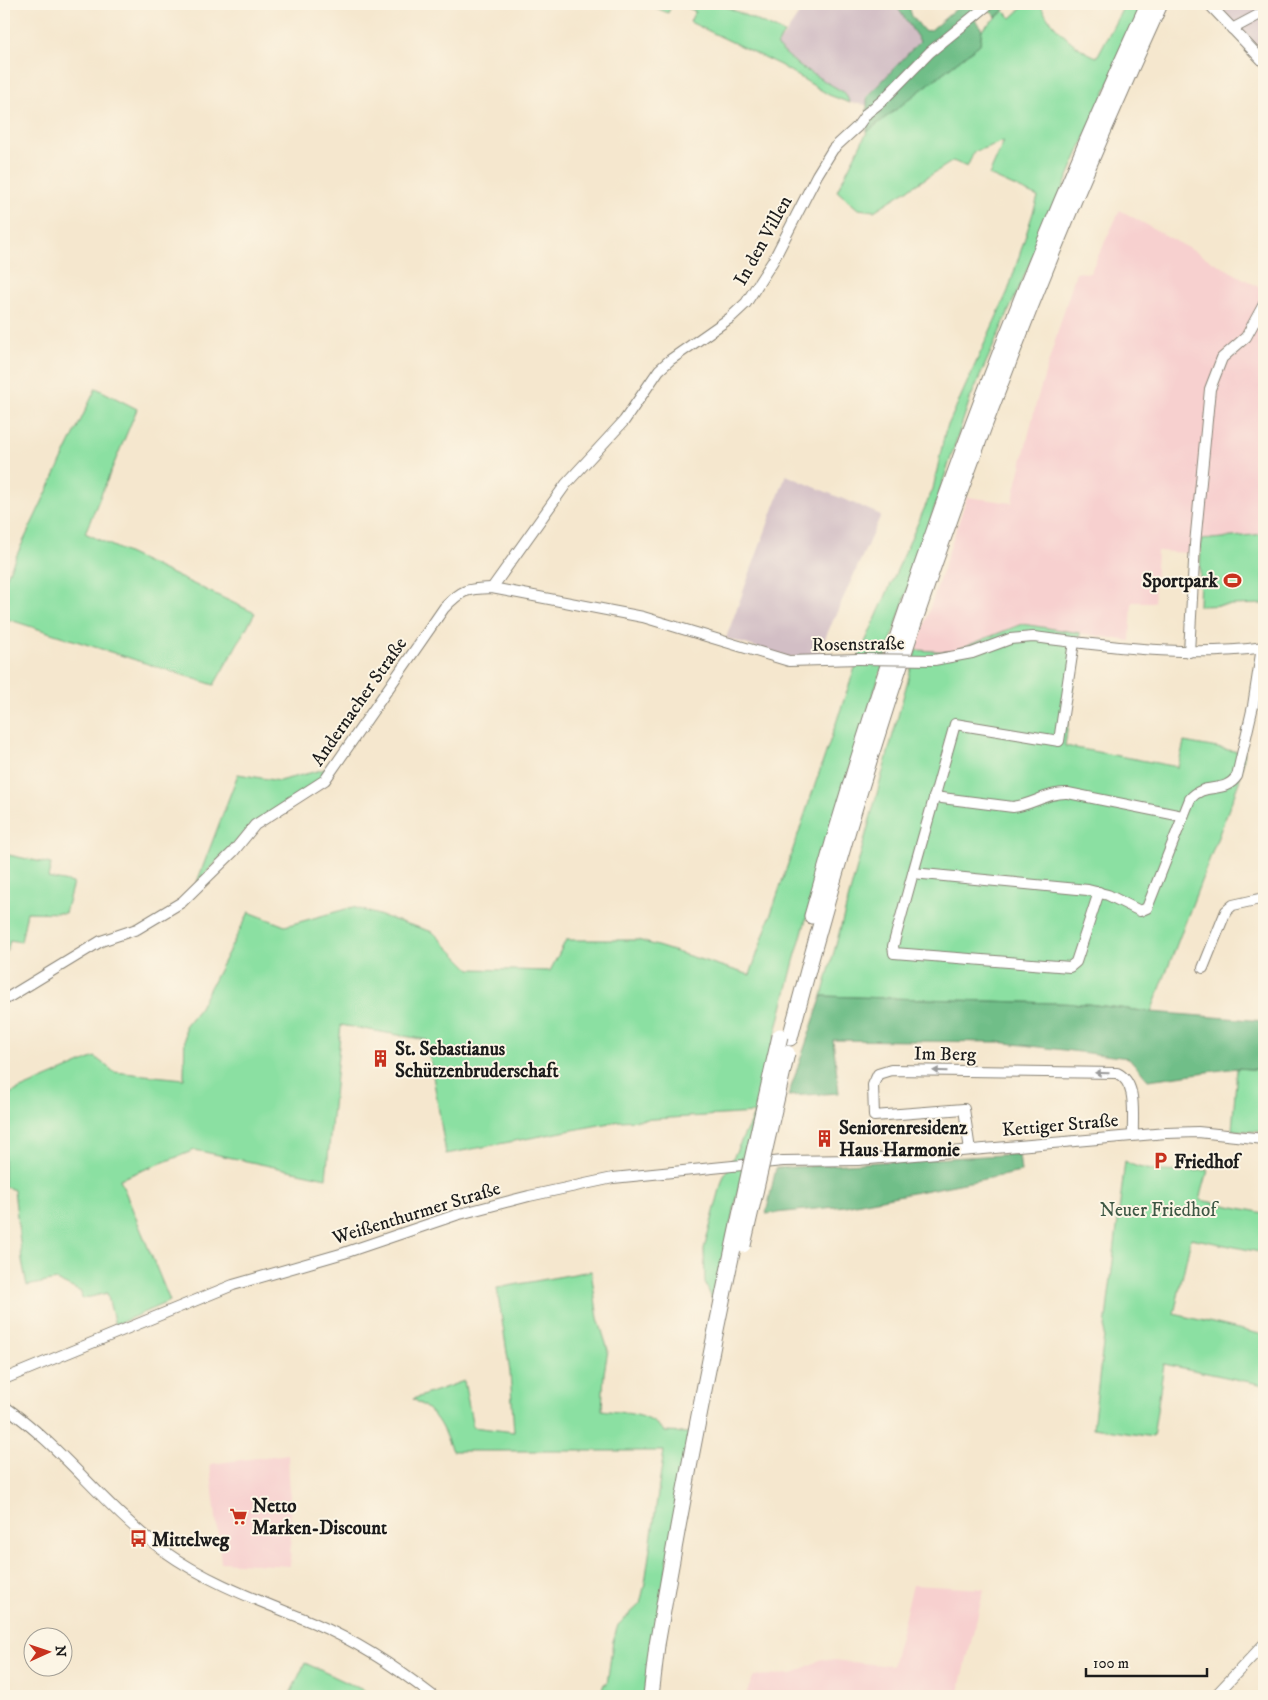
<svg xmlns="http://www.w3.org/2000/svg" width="1268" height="1700" viewBox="0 0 1268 1700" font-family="'IM FELL DW Pica',serif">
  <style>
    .built { fill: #f7d0cf }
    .industrial { fill: #d2bec5 }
    .green { fill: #8be0a2; stroke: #547e5f }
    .forest { fill: #70be88; stroke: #466d52 }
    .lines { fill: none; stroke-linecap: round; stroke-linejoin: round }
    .minor-casing { stroke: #888275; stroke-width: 12 }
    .highway-casing { stroke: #888275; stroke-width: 17 }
    .minor { stroke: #fff; stroke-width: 10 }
    .highway { stroke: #fff; stroke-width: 15 }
    .minor-bridge-casing { stroke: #888275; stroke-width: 12; stroke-linecap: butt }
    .highway-bridge-casing { stroke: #888275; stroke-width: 17; stroke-linecap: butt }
    .minor-bridge { stroke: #fff; stroke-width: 10 }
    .highway-bridge { stroke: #fff; stroke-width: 15 }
    .oneway { fill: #999 }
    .labels { text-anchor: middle; stroke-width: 4; stroke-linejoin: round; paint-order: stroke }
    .street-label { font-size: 19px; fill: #1c1c1c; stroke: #fcf5e5 }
    .poi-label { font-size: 19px; font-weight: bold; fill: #1c1c1c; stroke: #fcf5e5; text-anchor: start }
    .park-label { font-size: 19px; fill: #3d5744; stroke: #fcf5e5 }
  </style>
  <rect width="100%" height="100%" fill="#fcf5e5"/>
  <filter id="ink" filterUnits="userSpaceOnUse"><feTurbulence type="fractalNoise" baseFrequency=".02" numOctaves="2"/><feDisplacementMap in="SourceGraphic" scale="10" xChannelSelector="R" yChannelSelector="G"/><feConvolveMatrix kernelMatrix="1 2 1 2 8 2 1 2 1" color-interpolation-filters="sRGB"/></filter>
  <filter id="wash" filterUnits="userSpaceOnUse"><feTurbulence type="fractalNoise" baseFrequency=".0096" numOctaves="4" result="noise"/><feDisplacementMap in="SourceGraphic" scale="20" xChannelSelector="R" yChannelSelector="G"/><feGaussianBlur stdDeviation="1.12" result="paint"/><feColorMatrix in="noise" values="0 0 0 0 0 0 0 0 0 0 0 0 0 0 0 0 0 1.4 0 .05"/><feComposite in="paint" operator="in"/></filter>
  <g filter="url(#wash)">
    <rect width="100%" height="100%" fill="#f5e7ce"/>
    <!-- built -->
    <g class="built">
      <path d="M1120 210 1264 290V534L1190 542 1188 553 1157 551 1154 602H1132L1130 641 1022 624 951 652 916 650 967 497 1012 503 1037 400 1076 272 1090 273Z"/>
      <path d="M288 1454 291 1527 290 1566 221 1562 210 1464Z"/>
      <path d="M913 1585 984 1589 958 1696H745L754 1676 792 1674 822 1659 892 1666Z"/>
    </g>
    <!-- industrial -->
    <g class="industrial">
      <path d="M806 4H895L920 41 867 97V105L850 103 845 93 799 66 777 46Z"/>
      <path d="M1219 4H1264V52L1230 18Z"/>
      <path d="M786 475 881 515 816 658 788 657 726 638Z"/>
    </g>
    <!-- green -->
    <g class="green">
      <path d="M647 4H672L668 13Z"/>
      <path d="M679 4H720L784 33 777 46 799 66 845 93 850 103 829 95 780 65 690 22 695 11Z"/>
      <path d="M1032 4H1040C1047 23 1078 51 1097 57L1125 4H1144L970 399 852 759 794 961 756 1112 713 1301 705 1283 704 1249 723 1178 755 1113 620 1121 446 1154 427 1040 341 1025 326 1178 195 1150 120 1179 170 1301 115 1325 107 1293 82 1299 81 1292 56 1280 27 1286 22 1260 14 1190 4 1186V1096L95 1057 114 1072 184 1079 185 1026 200 1007 249 912 285 926 353 907 433 932 470 969 550 971 566 940H638L750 975 859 656 933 489 945 432 1008 291 1038 197 989 175 1004 141 974 152 967 167 953 161 874 211 858 209 837 191 867 132 980 44 982 29 1004 11 1011 18 1023 7Z"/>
      <path d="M96 388 137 409 85 533 255 613 214 685 4 618V582Z"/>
      <path d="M1264 534V604L1199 606 1201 540Z"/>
      <path d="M1022 624 1080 633 1065 746 1178 767 1184 742 1245 753 1239 782 1151 1012 1088 1004 822 996 916 650 951 652Z"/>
      <path d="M329 768 321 780 253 824 197 882 238 774 279 781Z"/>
      <path d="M4 854 51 864 48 878 73 883 65 913 27 912 21 942 10 940 7 952 4 951Z"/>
      <path d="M1237 1068 1264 1070V1132L1232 1130Z"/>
      <path d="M1125 1161C1144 1174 1185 1172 1208 1170L1200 1200 1264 1213V1253L1191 1238 1174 1314 1264 1335V1385L1164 1364 1153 1437 1093 1428Z"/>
      <path d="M591 1271 598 1318 608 1350 604 1373 602 1410C628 1414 647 1412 665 1432L690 1433 644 1696H600L604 1684H607L613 1641 618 1625 640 1604 645 1583 664 1451H452C441 1425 438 1414 413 1399L464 1381 473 1427 514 1432 510 1372 497 1288Z"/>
      <path d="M305 1663 376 1696H289Z"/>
    </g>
    <!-- forest -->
    <g class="forest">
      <path d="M895 4H908L912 16 924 31 931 30 962 4H1011L996 17 988 9 975 20 982 29 980 44 867 132V97L920 41Z"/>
      <path d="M822 996 1088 1004 1151 1012 1264 1021V1070L1237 1068 1148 1080 1129 1058 998 1042 833 1040 839 1093 788 1096Z"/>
      <path d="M1019 1154 1021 1172 845 1206 766 1214 776 1168Z"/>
    </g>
  </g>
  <g filter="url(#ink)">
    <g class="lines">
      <defs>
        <g id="minor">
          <path d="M1209 4 1264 62"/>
          <path d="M1232 29 1264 12"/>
          <path d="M492 588 566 484 624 421 659 370 670 360 730 318 746 303 773 261 817 175 833 149 857 127 867 113 882 101 930 52 989 4"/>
          <path d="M1074 642 1059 741 955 724 913 873 1088 890 1108 895 1140 911 1147 908 1190 799C1205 781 1224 795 1237 776L1253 706 1262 647"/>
          <path d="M1189 652 1195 544 1210 389 1222 358 1246 337 1264 304"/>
          <path d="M934 660 972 653 1010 639 1033 637C1110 646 1187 658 1264 647"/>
          <path d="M934 797 1013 807C1032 805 1048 792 1068 793L1182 816"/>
          <path d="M913 873 893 946 894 953 1070 967 1076 962 1099 892"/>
          <path d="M1203 968 1226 911 1233 905 1264 898"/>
          <path d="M4 1000 101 941 137 929 182 902 233 852 255 825 325 780 444 608C462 589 466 589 492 588L643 617 789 661 859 659"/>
          <path d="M970 1150 964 1109 874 1116 873 1085 878 1074 891 1070 1117 1073C1138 1083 1132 1115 1133 1135"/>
          <path d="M4 1379 233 1285 344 1253 456 1215 529 1196 613 1178 783 1161 858 1160 1166 1133 1198 1132 1264 1139"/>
          <path d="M4 1406C63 1447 105 1508 164 1551 210 1584 263 1602 314 1623 358 1642 396 1667 433 1696"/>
          <path d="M1215 1696 1264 1644"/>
        </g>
        <g id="highway">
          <path d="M812 916C899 604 1013 299 1148 4"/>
          <path d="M790 1038C882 683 1007 338 1160 4"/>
          <path d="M651 1696 657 1645"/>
        </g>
      </defs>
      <!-- minor casing -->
      <use href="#minor" class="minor-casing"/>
      <!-- highway casing -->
      <use href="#highway" class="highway-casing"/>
      <!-- minor -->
      <use href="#minor" class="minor"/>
      <!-- highway -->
      <use href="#highway" class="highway"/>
      <defs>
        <path id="minor-bridge" d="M859 659 934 660"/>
        <g id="highway-bridge">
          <path d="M743 1245 787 1053"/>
          <path d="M657 1645C692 1441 733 1238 780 1036"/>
        </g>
      </defs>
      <!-- minor-bridge casing -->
      <use href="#minor-bridge" class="minor-bridge-casing"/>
      <!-- highway-bridge casing -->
      <use href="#highway-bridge" class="highway-bridge-casing"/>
      <!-- minor-bridge -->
      <use href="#minor-bridge" class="minor-bridge"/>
      <!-- highway-bridge -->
      <use href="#highway-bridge" class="highway-bridge"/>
    </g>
    <!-- one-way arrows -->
    <defs><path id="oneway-solid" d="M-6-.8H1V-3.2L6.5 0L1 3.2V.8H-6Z" transform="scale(1.25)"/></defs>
    <g class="oneway">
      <use href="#oneway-solid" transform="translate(940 1071) rotate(-179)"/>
      <use href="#oneway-solid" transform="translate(1102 1073) rotate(-179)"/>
    </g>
  </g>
  <!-- icons -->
  <defs>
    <symbol id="stadium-bare" viewBox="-9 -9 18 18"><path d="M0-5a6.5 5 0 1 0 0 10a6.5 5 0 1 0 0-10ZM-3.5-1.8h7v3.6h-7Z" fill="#c8321e" stroke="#fcf5e5" stroke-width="2.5" paint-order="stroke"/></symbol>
    <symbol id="building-bare" viewBox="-9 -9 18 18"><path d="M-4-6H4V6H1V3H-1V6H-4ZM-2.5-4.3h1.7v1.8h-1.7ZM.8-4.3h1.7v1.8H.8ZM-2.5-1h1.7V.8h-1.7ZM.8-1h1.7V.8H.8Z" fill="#c8321e" stroke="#fcf5e5" stroke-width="2.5" paint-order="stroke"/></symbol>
    <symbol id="parking-bare" viewBox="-9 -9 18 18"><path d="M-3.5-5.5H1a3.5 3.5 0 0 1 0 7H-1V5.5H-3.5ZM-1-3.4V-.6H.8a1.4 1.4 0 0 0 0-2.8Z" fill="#c8321e" stroke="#fcf5e5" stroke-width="2.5" paint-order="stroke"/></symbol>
    <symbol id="supermarket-bare" viewBox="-9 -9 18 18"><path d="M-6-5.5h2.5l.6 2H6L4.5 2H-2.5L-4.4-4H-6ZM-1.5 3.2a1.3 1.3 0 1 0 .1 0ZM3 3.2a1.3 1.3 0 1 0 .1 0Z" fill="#c8321e" stroke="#fcf5e5" stroke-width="2.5" paint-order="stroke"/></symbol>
    <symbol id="bus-bare" viewBox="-9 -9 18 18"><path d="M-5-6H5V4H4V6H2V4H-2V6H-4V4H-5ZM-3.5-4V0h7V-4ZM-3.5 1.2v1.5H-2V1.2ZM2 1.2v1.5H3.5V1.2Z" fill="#c8321e" stroke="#fcf5e5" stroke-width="2.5" paint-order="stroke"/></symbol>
  </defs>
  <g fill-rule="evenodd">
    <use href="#stadium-bare" x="1220" y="568" width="25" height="25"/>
    <use href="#building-bare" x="368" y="1046" width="25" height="25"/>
    <use href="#building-bare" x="812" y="1126" width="25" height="25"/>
    <use href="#parking-bare" x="1148" y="1148" width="25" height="25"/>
    <use href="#supermarket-bare" x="226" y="1504" width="25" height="25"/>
    <use href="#bus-bare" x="126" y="1526" width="25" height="25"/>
  </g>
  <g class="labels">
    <!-- street labels -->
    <g class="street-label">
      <text transform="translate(762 240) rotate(-61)" y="7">In den Villen</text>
      <text transform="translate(858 643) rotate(-1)" y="7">Rosenstraße</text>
      <text transform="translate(358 701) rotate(-55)" y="7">Andernacher Straße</text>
      <text transform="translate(945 1053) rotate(1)" y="7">Im Berg</text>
      <text transform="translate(1060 1124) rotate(-5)" y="7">Kettiger Straße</text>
      <text transform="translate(416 1212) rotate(-17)" y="7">Weißenthurmer Straße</text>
    </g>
    <!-- poi labels -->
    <g class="poi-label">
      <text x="1218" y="587" text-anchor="end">Sportpark</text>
      <text x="395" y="1055">St. Sebastianus<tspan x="395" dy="22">Schützenbruderschaft</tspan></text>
      <text x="839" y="1134">Seniorenresidenz<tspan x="839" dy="22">Haus Harmonie</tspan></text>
      <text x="1174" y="1168">Friedhof</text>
      <text x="252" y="1512">Netto<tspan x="252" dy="22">Marken-Discount</tspan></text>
      <text x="152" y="1546">Mittelweg</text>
    </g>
    <!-- park labels -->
    <g class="park-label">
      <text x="1158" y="1216">Neuer Friedhof</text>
    </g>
  </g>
  <!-- margin -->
  <rect width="1268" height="1700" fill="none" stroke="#fcf5e5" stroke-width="20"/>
  <!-- north arrow -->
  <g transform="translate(48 1652) rotate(87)"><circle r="24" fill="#fcf5e5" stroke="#a29e95"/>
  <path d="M0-4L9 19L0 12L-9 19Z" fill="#c8321e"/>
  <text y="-8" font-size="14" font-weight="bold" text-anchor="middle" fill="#1c1c1c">N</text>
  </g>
  <!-- scale -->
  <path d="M1086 1668v8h121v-8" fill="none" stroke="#1c1c1c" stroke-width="2.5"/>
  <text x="1093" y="1668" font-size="15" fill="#1c1c1c" stroke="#fcf5e5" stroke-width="4" paint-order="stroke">100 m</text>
</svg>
